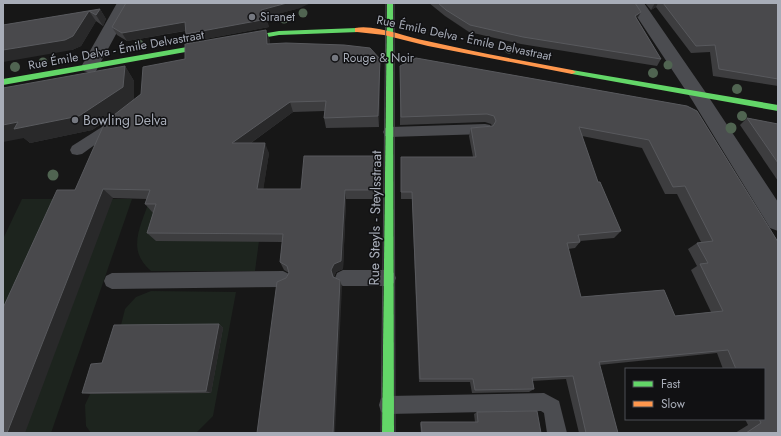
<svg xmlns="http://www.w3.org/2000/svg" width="781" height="436" viewBox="0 0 781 436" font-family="Jost,sans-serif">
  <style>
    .green { fill: #1d241e }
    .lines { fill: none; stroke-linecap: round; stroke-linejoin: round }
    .lane { fill: #4b4c50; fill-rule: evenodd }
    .street { fill: #4b4c50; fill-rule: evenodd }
    .fast { fill: #63d668; fill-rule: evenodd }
    .slow { fill: #ff974d; fill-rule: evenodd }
    .tram { stroke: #4b4c4f; stroke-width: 1 }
    .tree { fill: #506451 }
    .wall { fill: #3d3d3f; fill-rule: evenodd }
    .shaded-wall { fill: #29292a }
    .building { fill: #49494c; stroke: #58595d; fill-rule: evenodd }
    .poi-dot { fill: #757880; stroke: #111113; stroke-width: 1.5 }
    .labels { text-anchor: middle; stroke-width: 3; stroke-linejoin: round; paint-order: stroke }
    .far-poi-label { font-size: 12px; fill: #a8adb8; stroke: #111113; text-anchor: start }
    .far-street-label { font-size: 12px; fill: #a8adb8; stroke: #111113 }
    .poi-label { font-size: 14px; fill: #a8adb8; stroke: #111113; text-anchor: start }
    .street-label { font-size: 14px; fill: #a8adb8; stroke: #111113 }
  </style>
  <rect width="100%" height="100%" fill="#171717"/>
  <!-- green -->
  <g class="green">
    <path d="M150 198H169L156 241H259L255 271H151C125 249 142 225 150 198Z"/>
    <path d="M22 199H132L51 433H3V239Z"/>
    <path d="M151 291 236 292 213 416 196 433H91L86 426 85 405 120 329 125 309 136 297Z"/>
  </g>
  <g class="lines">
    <!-- lane -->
    <g class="lane">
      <path d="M116 118 121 120 123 123 121 126 82 154 77 155 72 154 70 150 72 146Z"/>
      <path d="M485 124 490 125 492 129 490 133 485 134 390 137 385 136 383 132 385 128 390 127Z"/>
      <path d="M343 270H388L394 273 396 278 394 283 388 286H343L337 283 335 278 337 273Z"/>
      <path d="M283 271 289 274 291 279 289 284 283 287 112 289 106 286 104 281 106 276 112 273Z"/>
      <path d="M544 393 559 401 567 433H547L544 413 541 411 388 414 381 412 379 405 381 398 388 396Z"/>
    </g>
    <!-- street -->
    <g class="street">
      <path d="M117 3H133L96 71 90 73 84 71 81 67Z"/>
      <path d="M628 3H644L704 90 778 202V231L770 228 692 100Z"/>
    </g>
    <!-- fast -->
    <g class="fast">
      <path d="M387 3H393L394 433H382Z"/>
      <path d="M357 28H359V32L279 35 3 85V79L279 31Z"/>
      <path d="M569 70H572L778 105V111L572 74 568 72Z"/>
    </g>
    <!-- slow -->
    <path class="slow" d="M355 28C375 24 406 37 427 41 475 52 524 61 572 70L576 72 572 74 428 46 384 35 357 32H355Z"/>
    <!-- tram -->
    <g class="tram">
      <path d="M394 3 395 433"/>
      <path d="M381 433 386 3"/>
    </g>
  </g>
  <!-- trees -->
  <g class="tree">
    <circle cx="303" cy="13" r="4.5"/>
    <circle cx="284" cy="19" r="4.5"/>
    <circle cx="139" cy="44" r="4.5"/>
    <circle cx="509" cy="49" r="4.5"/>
    <circle cx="43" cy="62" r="4.5"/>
    <circle cx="668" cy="65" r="4.5"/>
    <circle cx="15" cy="67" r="5"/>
    <circle cx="653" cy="73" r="5"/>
    <circle cx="737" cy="89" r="5"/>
    <circle cx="742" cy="116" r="5"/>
    <circle cx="731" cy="128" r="5.5"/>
    <circle cx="53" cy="175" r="5.5"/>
  </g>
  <!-- wall -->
  <g class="wall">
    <path d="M429 3H635L637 19 661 59 657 66 521 44 469 32 445 16Z"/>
    <path d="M645 3H778V86L713 76 710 52 691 53 656 7 651 10Z"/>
    <path d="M300 8 265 17 269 27 189 42 185 31 127 41 117 35 112 27Z"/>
    <path d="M100 9 106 19 103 26 96 21 81 46 72 50 3 25Z"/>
    <path d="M266 30 270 41V44L380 70 379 127 326 128 324 118 325 111 293 112 251 143 269 153 263 189H301L378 165 377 199H346L343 269 336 272 334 277 340 280 342 287 286 278 289 273 284 270 280 262 282 242 156 241 147 233 153 213 145 204 147 199 113 198 75 190 117 113 92 130 30 143 24 138 125 66 134 81V100L185 59Z"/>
    <path d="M416 58 687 106 697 111 778 242V433H735L748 425 745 419H764V369H723L717 353 599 365 618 433H579L566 379 532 381 534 389 529 392 472 393 470 382H419L412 199H401V157H473L469 136 471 128 492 126 491 124 485 122 400 125V66ZM582 136 642 148 665 194H677L701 242 697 243 688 249 697 266 691 270 711 312 675 316 664 290 581 297 568 249 575 248 580 242V241L614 238 621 231 600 182H598Z"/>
    <path d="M747 118 778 124V181L740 125Z"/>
    <path d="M219 324 223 328 211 393 90 394 82 393 102 363Z"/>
    <path d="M477 412 541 433H421L420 424 421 422H475L474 414Z"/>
  </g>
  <!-- shaded-wall -->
  <g class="shaded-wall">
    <path d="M287 3H311L300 8 263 18 261 10Z"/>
    <path d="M655 3H658L656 7 651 10Z"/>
    <path d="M100 9 106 19 103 26 96 15Z"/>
    <path d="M89 11 96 21 81 46 72 50 3 62V50Z"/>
    <path d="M641 12 637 19 635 16Z"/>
    <path d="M267 19 269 27 189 42 186 34Z"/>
    <path d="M185 22 189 30 127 41 122 33Z"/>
    <path d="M266 30 270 41V56L267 44Z"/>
    <path d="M380 59V70L379 127 378 116Z"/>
    <path d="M125 66 134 81V101L92 130 30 143 24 138 3 142V125L18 122Z"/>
    <path d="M290 102 293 112 237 153 232 143Z"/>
    <path d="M265 143 269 153 262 198 257 189Z"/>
    <path d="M103 189 113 198 25 433H7Z"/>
    <path d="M345 190 346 199 343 269 336 272 334 277 331 270Z"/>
    <path d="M340 280 342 287 335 433H333Z"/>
    <path d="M219 324 223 328 211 393 206 391Z"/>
  </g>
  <!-- building -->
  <g class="building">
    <path d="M126 3H287L261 10 267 19 186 34 185 22 122 33 112 27Z"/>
    <path d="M438 3H635L641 12 635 16 661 59 523 37 470 25 446 10Z"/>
    <path d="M663 3H778V79L719 69 715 45 696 46Z"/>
    <path d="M100 9 96 15 89 11 73 36 65 40 3 50V25Z"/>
    <path d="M266 30 267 44 286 43 344 45 370 48 380 59 378 116 324 118 326 101 290 102 232 143H265L257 189H301L304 156H378L377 190H345L341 261 334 264 331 270 333 277 340 280 333 433H257L277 282 286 278 289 273 287 266 280 262 283 234 147 233 156 204H145L150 190 103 189 7 433H3V308L57 190H75L105 122 141 94 143 67 185 59V44Z"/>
    <path d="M416 58 687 106 697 111 778 242V433H746L761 423 759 419H764V369H736L728 350 599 362 618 433H586L573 376 532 378 534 389 475 390 473 379H420L412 192H401V157H476L471 128 493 126 496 121 494 116 487 114 401 117 400 66ZM579 127 649 140 673 187 685 186 713 241 697 243 708 263 700 264 723 311 675 316 664 290 581 297 567 243 580 242 578 235 621 231 600 182H598Z"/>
    <path d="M125 66 123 87 79 116 14 129 18 122 3 125V88Z"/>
    <path d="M747 118 778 124V163Z"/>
    <path d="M219 324 206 391 82 393 91 364 102 363 114 325Z"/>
    <path d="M537 411 541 433H422L421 422H478L477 412Z"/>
  </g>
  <!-- markers -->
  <g class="poi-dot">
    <circle cx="252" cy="17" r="4"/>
    <circle cx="335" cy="58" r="4"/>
    <circle cx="75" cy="120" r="4"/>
  </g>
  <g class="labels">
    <!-- far-poi labels -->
    <g class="far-poi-label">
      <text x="260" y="21">Siranet</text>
      <text x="343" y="62">Rouge &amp; Noir</text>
    </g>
    <!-- far-street labels -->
    <g class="far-street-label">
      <text transform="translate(464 38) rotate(12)" y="4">Rue Émile Delva - Émile Delvastraat</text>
      <text transform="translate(116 50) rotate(-10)" y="4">Rue Émile Delva - Émile Delvastraat</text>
    </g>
    <!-- poi labels -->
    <g class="poi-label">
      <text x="83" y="125">Bowling Delva</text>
    </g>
    <!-- street labels -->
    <g class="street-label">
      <text transform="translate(375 218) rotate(-89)" y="5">Rue Steyls - Steylsstraat</text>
    </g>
  </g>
  <!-- border -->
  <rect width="781" height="436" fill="none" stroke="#a8adb8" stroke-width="8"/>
  <!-- legend -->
  <rect x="625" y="368" width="140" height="52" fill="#111113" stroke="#4d4f55"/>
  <rect x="633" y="381" width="20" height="6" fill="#63d668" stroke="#4d4f55"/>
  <text x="661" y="388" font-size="12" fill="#a8adb8">Fast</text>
  <rect x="633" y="401" width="20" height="6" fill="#ff974d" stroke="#4d4f55"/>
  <text x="661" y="408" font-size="12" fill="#a8adb8">Slow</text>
</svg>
